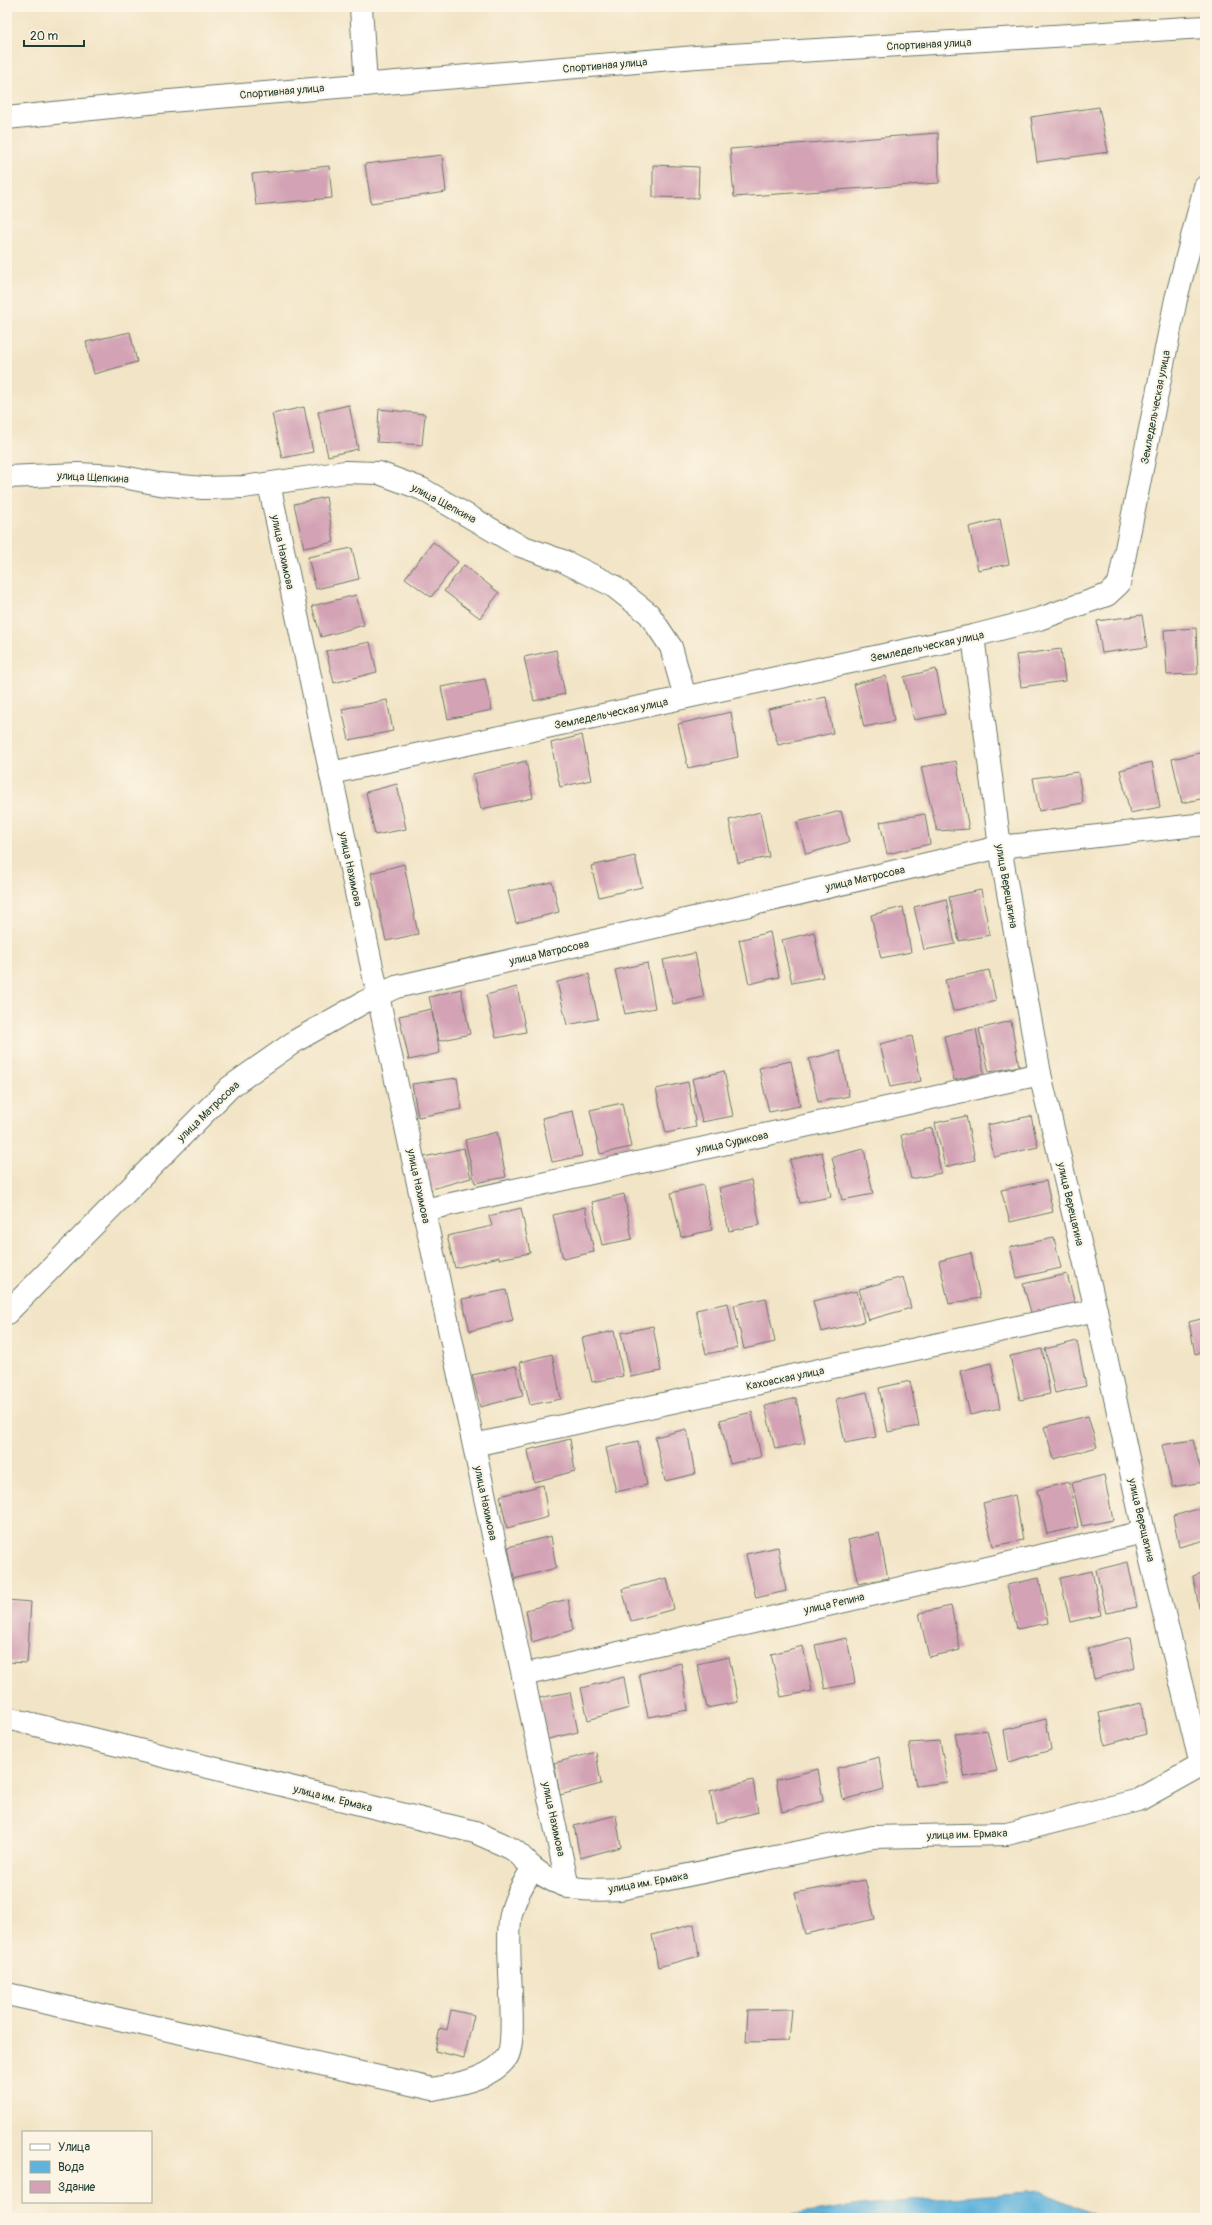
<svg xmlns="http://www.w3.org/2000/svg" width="1212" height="2225" viewBox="0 0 1212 2225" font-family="Pangolin,sans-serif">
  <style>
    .water { fill: #60b3dc; stroke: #407888 }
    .building { fill: #d3a3b5 }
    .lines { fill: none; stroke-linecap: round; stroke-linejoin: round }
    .minor-casing { stroke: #697767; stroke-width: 24 }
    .tertiary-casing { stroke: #697767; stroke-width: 24 }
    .minor { stroke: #fff; stroke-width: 22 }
    .tertiary { stroke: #fff; stroke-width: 22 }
    .labels { text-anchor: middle; stroke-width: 4; stroke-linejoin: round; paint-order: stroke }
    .street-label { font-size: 11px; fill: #1f3d34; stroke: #fcf5e5 }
  </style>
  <rect width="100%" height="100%" fill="#fcf5e5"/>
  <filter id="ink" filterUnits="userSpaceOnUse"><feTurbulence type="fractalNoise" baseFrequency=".025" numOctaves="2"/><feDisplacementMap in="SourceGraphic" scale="8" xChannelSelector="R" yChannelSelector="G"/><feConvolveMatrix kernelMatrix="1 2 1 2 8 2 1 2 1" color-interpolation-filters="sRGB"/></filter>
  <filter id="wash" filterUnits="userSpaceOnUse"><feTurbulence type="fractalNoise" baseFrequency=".012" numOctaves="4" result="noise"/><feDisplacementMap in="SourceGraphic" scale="16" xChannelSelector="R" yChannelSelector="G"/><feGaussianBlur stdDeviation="0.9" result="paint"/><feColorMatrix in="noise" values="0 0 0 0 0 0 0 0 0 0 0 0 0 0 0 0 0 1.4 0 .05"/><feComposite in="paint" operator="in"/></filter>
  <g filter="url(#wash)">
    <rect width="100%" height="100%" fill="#f2e4c6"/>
    <!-- water -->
    <path class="water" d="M1041 2191 1101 2218H773L859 2205Z"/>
    <g id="blocks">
      <!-- building -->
      <g class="building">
        <path d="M1099 107 1108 152 1037 162 1031 117Z"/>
        <path d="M938 133 939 183 734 197 730 149Z"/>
        <path d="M442 155 446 192 371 203 365 164Z"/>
        <path d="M653 165 699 167 698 198 653 197Z"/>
        <path d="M329 166 332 198 256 205 252 174Z"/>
        <path d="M130 332 137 362 94 374 86 342Z"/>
        <path d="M349 405 358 449 328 456 318 412Z"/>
        <path d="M304 407 313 452 282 458 272 414Z"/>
        <path d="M379 409 425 414 422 445 377 442Z"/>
        <path d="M326 497 334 542 304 548 294 504Z"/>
        <path d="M1000 519 1009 564 978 570 969 527Z"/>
        <path d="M433 542 458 562 431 597 405 578Z"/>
        <path d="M352 548 359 579 316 589 308 557Z"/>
        <path d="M464 565 499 593 480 618 444 591Z"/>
        <path d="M356 595 364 625 321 637 312 606Z"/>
        <path d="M1142 615 1147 647 1102 653 1097 621Z"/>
        <path d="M1196 628 1198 674 1167 675 1164 630Z"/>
        <path d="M370 642 377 672 334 683 326 651Z"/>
        <path d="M1061 649 1065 681 1021 687 1016 655Z"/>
        <path d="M556 650 565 694 534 701 524 657Z"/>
        <path d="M936 669 945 714 914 720 904 677Z"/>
        <path d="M886 676 894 721 864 727 854 684Z"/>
        <path d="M485 679 492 710 448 719 441 687Z"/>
        <path d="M826 697 833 733 778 745 768 709Z"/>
        <path d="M387 700 393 731 349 740 342 709Z"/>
        <path d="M731 712 738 757 688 768 678 724Z"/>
        <path d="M582 735 591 780 560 787 551 743Z"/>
        <path d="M1204 752 1205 798 1182 803 1172 759Z"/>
        <path d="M526 761 533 798 481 809 473 774Z"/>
        <path d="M956 761 969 829 937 831 921 767Z"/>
        <path d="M1152 762 1160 807 1130 813 1120 770Z"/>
        <path d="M1078 772 1083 803 1039 811 1033 778Z"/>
        <path d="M397 784 406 829 375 835 366 792Z"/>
        <path d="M841 811 849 842 806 854 797 822Z"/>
        <path d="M760 812 769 857 738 863 729 820Z"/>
        <path d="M925 814 930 844 887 854 880 822Z"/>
        <path d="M635 856 642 887 599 897 591 866Z"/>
        <path d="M404 864 418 934 386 941 371 873Z"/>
        <path d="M552 882 559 912 516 923 508 891Z"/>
        <path d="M981 890 990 935 959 941 949 897Z"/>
        <path d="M946 899 955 944 924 950 914 907Z"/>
        <path d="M903 907 911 952 881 958 871 915Z"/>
        <path d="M770 932 779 977 749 984 739 940Z"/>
        <path d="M814 932 823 977 792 983 782 940Z"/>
        <path d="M695 953 704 997 673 1004 663 960Z"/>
        <path d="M647 963 655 1008 625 1014 615 970Z"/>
        <path d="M989 970 996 1001 953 1011 945 980Z"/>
        <path d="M589 974 598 1019 567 1025 557 982Z"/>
        <path d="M517 987 526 1032 496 1038 486 995Z"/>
        <path d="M461 989 470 1034 439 1041 432 1012 440 1053 409 1060 399 1016 432 1009 429 997Z"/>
        <path d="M1011 1021 1019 1066 989 1072 979 1029Z"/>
        <path d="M976 1029 984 1073 954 1080 944 1036Z"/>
        <path d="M912 1036 921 1081 890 1087 880 1044Z"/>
        <path d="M840 1051 849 1096 818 1102 809 1059Z"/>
        <path d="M791 1061 800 1106 769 1112 759 1068Z"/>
        <path d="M724 1071 733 1116 702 1122 692 1079Z"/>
        <path d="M457 1078 462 1109 418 1117 412 1084Z"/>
        <path d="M688 1082 696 1127 666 1133 656 1089Z"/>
        <path d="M622 1103 631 1147 600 1154 590 1110Z"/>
        <path d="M573 1111 582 1156 552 1162 542 1118Z"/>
        <path d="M966 1116 975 1160 945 1167 935 1123Z"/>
        <path d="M1031 1116 1038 1147 994 1157 987 1125Z"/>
        <path d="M932 1128 941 1173 911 1179 901 1135Z"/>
        <path d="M497 1132 506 1177 475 1183 465 1140Z"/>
        <path d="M464 1148 471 1178 428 1190 420 1158Z"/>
        <path d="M864 1149 873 1194 842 1200 832 1157Z"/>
        <path d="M822 1152 831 1197 800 1203 790 1160Z"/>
        <path d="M751 1180 760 1225 729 1231 719 1188Z"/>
        <path d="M1046 1181 1053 1212 1010 1222 1001 1190Z"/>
        <path d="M703 1185 712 1230 681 1237 671 1193Z"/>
        <path d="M624 1194 632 1239 602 1245 592 1202Z"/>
        <path d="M585 1207 594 1252 563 1259 553 1215Z"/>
        <path d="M521 1208 530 1253 499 1259V1257L455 1268 447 1236 492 1226 489 1216Z"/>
        <path d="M1054 1238 1061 1268 1017 1278 1010 1247Z"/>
        <path d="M971 1253 980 1298 949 1304 939 1261Z"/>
        <path d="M1067 1274 1075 1304 1032 1316 1023 1284Z"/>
        <path d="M903 1277 911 1308 868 1320 859 1289Z"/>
        <path d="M506 1290 513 1320 470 1331 462 1299Z"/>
        <path d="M857 1291 864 1322 821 1332 813 1301Z"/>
        <path d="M766 1298 775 1342 744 1349 734 1305Z"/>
        <path d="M728 1303 737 1348 706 1354 696 1310Z"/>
        <path d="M1205 1318V1351L1195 1354 1189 1322Z"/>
        <path d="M653 1326 661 1371 631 1377 621 1333Z"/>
        <path d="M614 1331 623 1376 592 1382 582 1338Z"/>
        <path d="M1077 1341 1086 1386 1055 1393 1045 1349Z"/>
        <path d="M1042 1349 1050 1394 1020 1400 1010 1356Z"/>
        <path d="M552 1354 561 1399 530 1405 520 1362Z"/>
        <path d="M991 1363 1000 1408 970 1415 960 1371Z"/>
        <path d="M516 1366 523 1396 480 1407 472 1375Z"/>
        <path d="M910 1381 919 1426 888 1432 879 1388Z"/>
        <path d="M867 1392 876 1437 845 1443 836 1399Z"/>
        <path d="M796 1398 805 1443 775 1449 765 1406Z"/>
        <path d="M752 1412 761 1457 730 1464 720 1420Z"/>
        <path d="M1088 1416 1097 1447 1054 1459 1044 1427Z"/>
        <path d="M687 1429 695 1474 665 1481 655 1437Z"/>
        <path d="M570 1439 575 1471 534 1482 528 1450Z"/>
        <path d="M1193 1440 1204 1482 1172 1487 1162 1445Z"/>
        <path d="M638 1441 647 1485 616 1492 606 1448Z"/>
        <path d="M1104 1475 1113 1520 1082 1526 1072 1483Z"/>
        <path d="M1069 1482 1078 1527 1047 1534 1037 1490Z"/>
        <path d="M543 1485 548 1517 507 1528 500 1496Z"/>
        <path d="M1015 1495 1023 1540 993 1546 983 1503Z"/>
        <path d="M1205 1507V1540L1179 1547 1173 1516Z"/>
        <path d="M879 1533 888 1578 858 1584 848 1540Z"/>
        <path d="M551 1536 556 1568 514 1579 508 1547Z"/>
        <path d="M778 1547 786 1591 756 1598 746 1554Z"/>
        <path d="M1128 1562 1137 1607 1106 1613 1096 1570Z"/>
        <path d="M1092 1571 1101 1615 1070 1622 1060 1578Z"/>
        <path d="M1205 1572V1606L1199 1608 1193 1576Z"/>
        <path d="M667 1578 674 1609 631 1621 622 1589Z"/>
        <path d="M1039 1578 1048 1623 1017 1629 1007 1585Z"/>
        <path d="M568 1599 573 1630 532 1642 526 1610Z"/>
        <path d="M7 1600 31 1602 27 1663 7 1662Z"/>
        <path d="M951 1606 960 1650 929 1657 919 1613Z"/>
        <path d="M1130 1637 1135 1668 1094 1679 1088 1648Z"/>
        <path d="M847 1638 855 1683 825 1689 815 1645Z"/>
        <path d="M803 1646 812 1691 781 1697 771 1654Z"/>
        <path d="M729 1657 738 1702 707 1708 697 1664Z"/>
        <path d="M681 1663 688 1710 648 1717 639 1674Z"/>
        <path d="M624 1677 629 1708 588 1720 581 1688Z"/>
        <path d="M570 1692 578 1732 548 1739 539 1698Z"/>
        <path d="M1141 1703 1146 1734 1105 1745 1099 1713Z"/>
        <path d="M1046 1719 1051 1750 1009 1762 1004 1730Z"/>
        <path d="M987 1730 997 1771 965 1777 955 1734Z"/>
        <path d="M940 1741 948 1782 916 1786 909 1743Z"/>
        <path d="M596 1752 601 1784 560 1795 554 1763Z"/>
        <path d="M879 1757 884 1789 843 1800 837 1768Z"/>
        <path d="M818 1769 823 1801 782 1812 776 1780Z"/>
        <path d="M753 1780 758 1812 716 1823 710 1791Z"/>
        <path d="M616 1815 621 1847 580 1858 574 1826Z"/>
        <path d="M865 1880 875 1919 805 1934 795 1893Z"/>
        <path d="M694 1924 699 1956 658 1967 652 1935Z"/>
        <path d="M792 2009 789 2041 746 2042 748 2010Z"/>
        <path d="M451 2010 474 2015 464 2058 435 2051 440 2028 447 2030Z"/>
      </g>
    </g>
  </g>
  <g filter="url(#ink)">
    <use href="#blocks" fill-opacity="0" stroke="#697767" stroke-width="1"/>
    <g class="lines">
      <defs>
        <g id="minor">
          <path d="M361 7 366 85"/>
          <path d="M7 477 78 474 118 476 159 484 203 488 244 487 345 472 379 473 422 489 518 545 563 561 612 585 649 614 671 647 685 697"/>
          <path d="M269 484 568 1887"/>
          <path d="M973 636 1000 847 1040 1074 1096 1310 1144 1532 1201 1765"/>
          <path d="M331 773 973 636 1039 619 1107 595 1119 584 1176 299 1205 187"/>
          <path d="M424 1210 1040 1074"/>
          <path d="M7 1313 230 1087 297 1040 364 1002 396 987 1000 847 1205 824"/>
          <path d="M474 1445 1096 1310"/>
          <path d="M523 1675 1144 1532"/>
          <path d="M7 1718 475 1832C487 1838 501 1843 512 1849 519 1853 526 1862 533 1868 562 1891 584 1891 620 1889L873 1837 1007 1834 1139 1800 1205 1763"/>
          <path d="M7 1994 433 2089C457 2084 492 2079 507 2057 519 2038 504 1946 511 1914 515 1897 523 1883 533 1868"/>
        </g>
        <path id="tertiary" d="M7 118 158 102 696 57 1205 27"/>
      </defs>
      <!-- minor casing -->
      <use href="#minor" class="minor-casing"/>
      <!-- tertiary casing -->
      <use href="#tertiary" class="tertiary-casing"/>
      <!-- minor -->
      <use href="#minor" class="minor"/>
      <!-- tertiary -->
      <use href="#tertiary" class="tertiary"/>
    </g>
  </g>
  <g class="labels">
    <!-- street labels -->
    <g class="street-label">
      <text transform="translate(929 44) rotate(-3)" y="4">Спортивная улица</text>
      <text transform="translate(605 65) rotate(-5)" y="4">Спортивная улица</text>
      <text transform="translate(282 91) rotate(-5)" y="4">Спортивная улица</text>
      <text transform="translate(1155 407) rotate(-79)" y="4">Земледельческая улица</text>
      <text transform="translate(93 477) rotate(3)" y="4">улица Щепкина</text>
      <text transform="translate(444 503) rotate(28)" y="4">улица Щепкина</text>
      <text transform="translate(283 552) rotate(78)" y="4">улица Нахимова</text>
      <text transform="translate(927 646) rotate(-12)" y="4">Земледельческая улица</text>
      <text transform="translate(611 713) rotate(-12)" y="4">Земледельческая улица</text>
      <text transform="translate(351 869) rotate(78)" y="4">улица Нахимова</text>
      <text transform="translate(865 878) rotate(-13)" y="4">улица Матросова</text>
      <text transform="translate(1007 886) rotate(80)" y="4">улица Верещагина</text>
      <text transform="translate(549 952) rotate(-13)" y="4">улица Матросова</text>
      <text transform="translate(208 1111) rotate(-44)" y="4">улица Матросова</text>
      <text transform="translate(732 1142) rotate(-12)" y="4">улица Сурикова</text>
      <text transform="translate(419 1186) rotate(78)" y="4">улица Нахимова</text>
      <text transform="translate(1071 1204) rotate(77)" y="4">улица Верещагина</text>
      <text transform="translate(785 1378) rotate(-12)" y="4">Каховская улица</text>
      <text transform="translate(486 1503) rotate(78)" y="4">улица Нахимова</text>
      <text transform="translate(1142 1520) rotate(77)" y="4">улица Верещагина</text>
      <text transform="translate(834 1603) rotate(-13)" y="4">улица Репина</text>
      <text transform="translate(333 1798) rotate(14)" y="4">улица им. Ермака</text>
      <text transform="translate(554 1819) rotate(78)" y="4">улица Нахимова</text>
      <text transform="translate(967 1834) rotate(-2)" y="4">улица им. Ермака</text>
      <text transform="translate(648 1882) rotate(-10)" y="4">улица им. Ермака</text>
    </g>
  </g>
  <!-- margin -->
  <rect width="1212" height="2225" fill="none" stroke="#fcf5e5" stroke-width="24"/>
  <!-- legend -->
  <rect x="22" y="2131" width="130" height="72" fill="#fcf5e5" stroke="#a4ab9e"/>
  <rect x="30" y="2144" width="20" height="6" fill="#ffffff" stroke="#a4ab9e"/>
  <text x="58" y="2151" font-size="12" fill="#1f3d34">Улица</text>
  <rect x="30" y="2161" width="20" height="12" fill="#60b3dc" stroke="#a4ab9e"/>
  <text x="58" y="2171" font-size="12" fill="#1f3d34">Вода</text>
  <rect x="30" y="2181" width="20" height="12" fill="#d3a3b5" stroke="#a4ab9e"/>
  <text x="58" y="2191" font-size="12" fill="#1f3d34">Здание</text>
  <!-- scale -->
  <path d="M24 40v6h60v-6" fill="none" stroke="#1f3d34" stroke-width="2"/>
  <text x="30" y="40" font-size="12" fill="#1f3d34" stroke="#fcf5e5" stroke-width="3" paint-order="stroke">20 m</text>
</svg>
